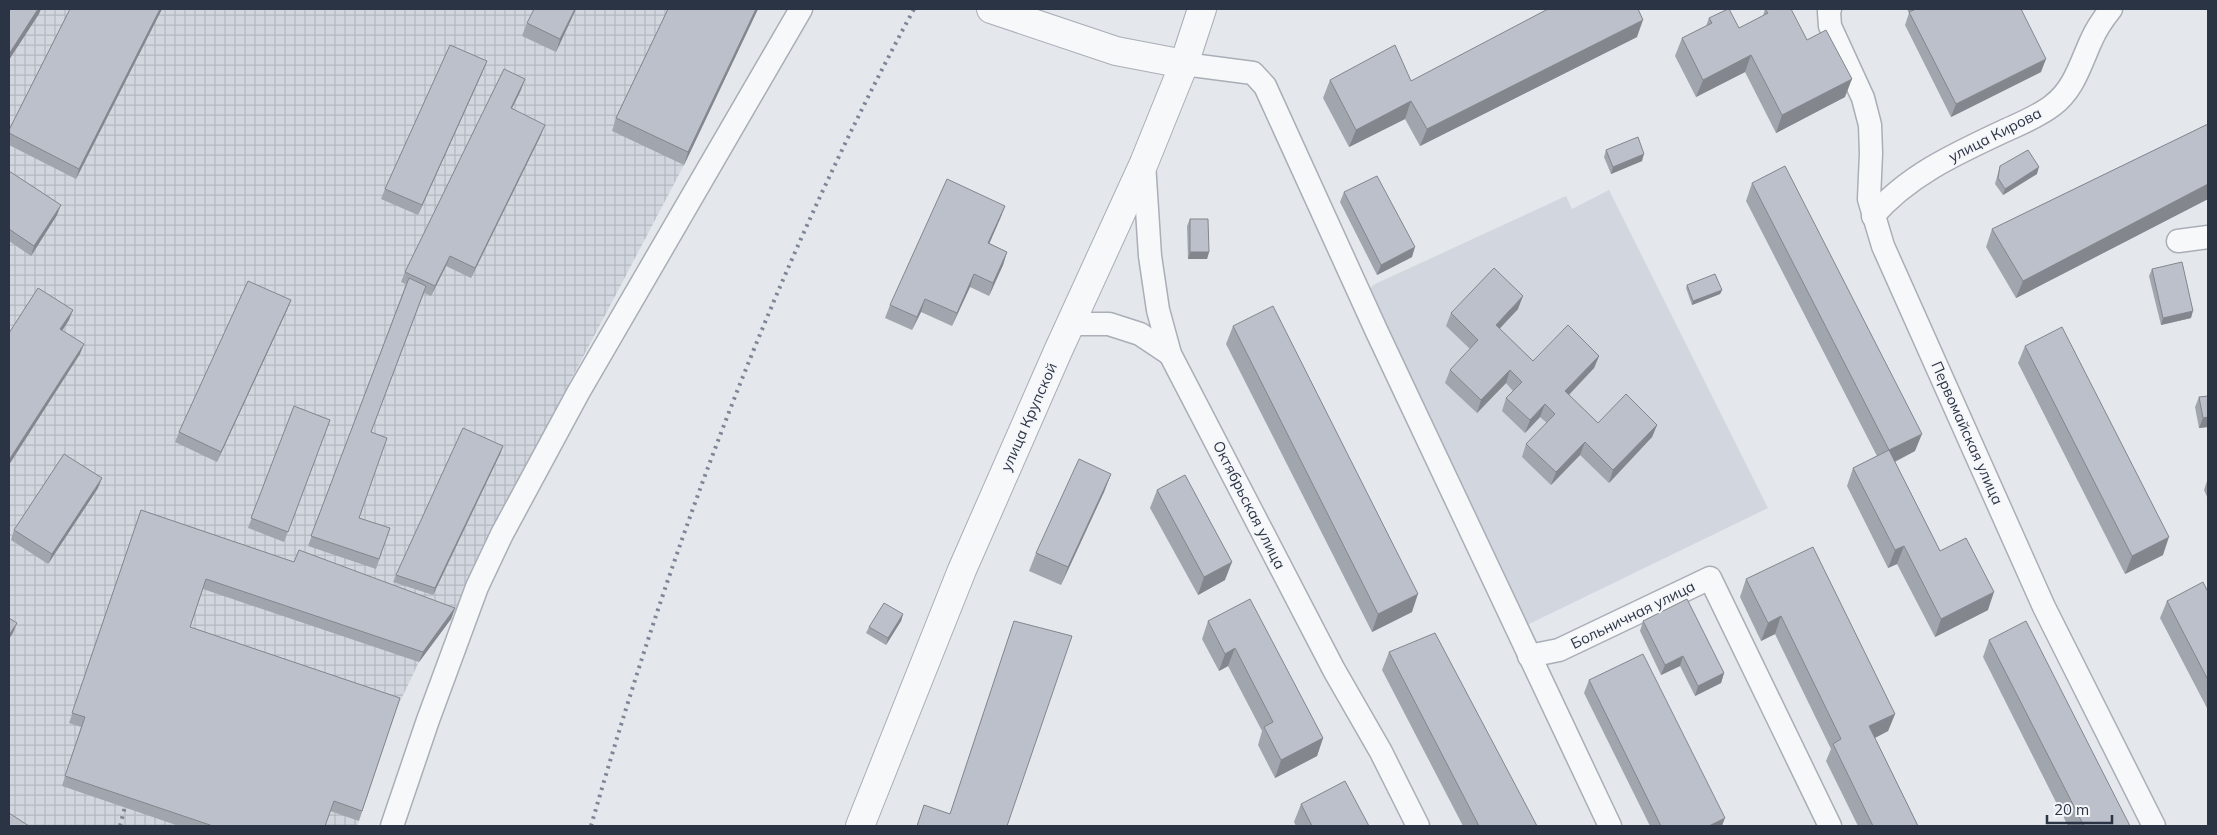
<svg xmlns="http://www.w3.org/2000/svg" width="2217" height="835" viewBox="0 0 2217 835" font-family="Mulish,sans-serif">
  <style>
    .built { fill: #d2d6de }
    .industrial { fill: url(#industrial-grid) }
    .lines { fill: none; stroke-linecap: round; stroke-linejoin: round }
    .minor-casing { stroke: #a9aeb7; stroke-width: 25 }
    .tertiary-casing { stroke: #a9aeb7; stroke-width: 30 }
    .minor { stroke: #f7f8fa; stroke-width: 22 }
    .tertiary { stroke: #f7f8fa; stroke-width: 28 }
    .rail { stroke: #7d8696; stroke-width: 4; stroke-dasharray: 2.5 5; stroke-linecap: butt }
    .wall { fill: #a1a5ae }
    .shaded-wall { fill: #83868d }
    .building { fill: #bbc0ca; stroke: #83868d }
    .labels { text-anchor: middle; stroke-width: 4; stroke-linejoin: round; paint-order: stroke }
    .street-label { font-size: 15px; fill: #2b3445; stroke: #f4f6f9 }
  </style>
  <defs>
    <pattern id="industrial-grid" width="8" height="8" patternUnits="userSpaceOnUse" patternTransform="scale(1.25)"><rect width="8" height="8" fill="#d2d6de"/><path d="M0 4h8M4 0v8" fill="none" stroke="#b4b8c0"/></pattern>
  </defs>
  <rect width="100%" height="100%" fill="#e4e7ec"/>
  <!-- built -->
  <path class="built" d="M1609 190 1768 508 1527 625 1367 291 1375 284 1566 196 1572 209Z"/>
  <!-- industrial -->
  <path class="industrial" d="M9 9H758L684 165 501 513 451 619 419 662 397 708 357 826H9Z"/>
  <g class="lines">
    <defs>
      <g id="minor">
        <path d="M1830 9 1829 12 1830 26 1863 98 1870 125 1871 153 1869 199 1883 246 2044 607 2154 826"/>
        <path d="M1184 64 1253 73 1265 86 1377 332 1610 826"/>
        <path d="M1144 163 1150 256 1158 310 1170 354 1334 670 1381 752 1418 826"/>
        <path d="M1873 216C1907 176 1955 154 2002 132 2019 124 2038 117 2053 105 2074 89 2080 65 2091 41 2096 29 2103 19 2111 9"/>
        <path d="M2178 241 2208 237"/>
        <path d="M1070 324H1109L1140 334 1170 354"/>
        <path d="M1529 656 1559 650 1710 578 1830 826"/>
        <path d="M392 826 428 720 477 587 502 534 578 393 801 9"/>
      </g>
      <g id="tertiary">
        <path d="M991 9 1116 51 1184 64"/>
        <path d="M860 826 962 570 1058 351 1144 163 1184 64 1202 9"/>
      </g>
    </defs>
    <!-- minor casing -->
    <use href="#minor" class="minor-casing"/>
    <!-- tertiary casing -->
    <use href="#tertiary" class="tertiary-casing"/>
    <!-- minor -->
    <use href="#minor" class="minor"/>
    <!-- tertiary -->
    <use href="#tertiary" class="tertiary"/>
    <!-- rail -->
    <g class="rail">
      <path d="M120 826 128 795"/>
      <path d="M591 826C672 544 774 267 914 9"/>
    </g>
  </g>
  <!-- wall -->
  <g class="wall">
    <path d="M70 9H162L76 179 9 145V130Z"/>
    <path d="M576 9 556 52 522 36 527 23Z"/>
    <path d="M668 9H758L684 165 612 131 616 118Z"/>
    <path d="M1765 9 1807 40 1845 97 1776 133 1745 72 1696 97 1675 56 1682 38 1706 26 1709 18 1739 28 1763 16Z"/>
    <path d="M1907 9H2021L2041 72 1951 117 1905 25 1909 13Z"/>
    <path d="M1637 37 1420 146 1405 119 1349 147 1323 98 1330 80 1411 81Z"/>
    <path d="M483 71 418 215 381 199 385 189Z"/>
    <path d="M521 90 512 108 541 135 471 278 446 266 431 296 424 293 371 432 359 518 390 528 376 569 308 546 406 284 401 282 405 272Z"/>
    <path d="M2208 124V199L2016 298 1986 247 1992 229Z"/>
    <path d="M1606 150 1642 161 1611 174 1604 157Z"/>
    <path d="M2000 166 2037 174 2003 195 1995 184Z"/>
    <path d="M9 171 57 215 31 256 9 241Z"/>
    <path d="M1752 183 1915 451 1895 462 1940 551 1988 610 1935 637 1897 564 1888 568 1847 486 1853 468 1877 456 1746 201Z"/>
    <path d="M1344 192 1412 257 1377 275 1340 202Z"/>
    <path d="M1005 206 1000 219 989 243 1007 252 1003 265 989 296 970 287 952 326 921 312 912 330 885 318 890 305Z"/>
    <path d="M1190 219 1209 252 1207 259H1188L1187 226Z"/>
    <path d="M2152 269 2191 318 2161 325 2149 276Z"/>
    <path d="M1687 285 1722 290 1720 294 1692 305 1686 288Z"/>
    <path d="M291 300 287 310 217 462 175 442 179 432Z"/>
    <path d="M1518 309 1499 328 1533 361 1599 356 1594 368 1569 395 1598 423 1657 425 1652 437 1609 483 1580 455 1551 485 1522 457 1526 444 1547 423 1540 417 1525 433 1502 411 1506 398 1513 391 1506 383 1477 413 1445 383 1450 370 1470 349 1446 326 1451 313Z"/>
    <path d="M1233 326 1412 612 1372 632 1226 344Z"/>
    <path d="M2025 346 2163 555 2125 574 2018 363Z"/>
    <path d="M2208 396V427L2199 428 2195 407 2199 397Z"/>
    <path d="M294 406 330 420 284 542 248 528Z"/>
    <path d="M501 452 433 595 393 582 396 575Z"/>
    <path d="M1111 474 1104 492 1061 585 1029 571 1036 553Z"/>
    <path d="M2208 478V499L2204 490Z"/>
    <path d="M98 488 48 564 11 540 14 530Z"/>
    <path d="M1157 490 1225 580 1198 595 1150 508Z"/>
    <path d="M141 510 294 562 455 608 451 619 419 662 203 589 190 627 400 698 359 821 330 811 325 826H179L62 786 81 727 69 723Z"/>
    <path d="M1746 579 1895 714 1888 731 1875 738 1918 826H1858L1826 761 1831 749 1775 634 1761 641 1740 597Z"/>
    <path d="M2208 592V710L2160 618 2167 601Z"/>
    <path d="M903 614 901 621 886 645 866 633 869 627Z"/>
    <path d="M1014 621 1007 826H917L924 805 950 814Z"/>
    <path d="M1208 621 1323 738 1317 756 1275 778 1258 745 1262 731 1228 666 1219 671 1202 639Z"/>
    <path d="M1643 621 1724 673 1721 683 1695 696 1680 666 1661 675 1640 631Z"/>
    <path d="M1989 640 2130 826H2068L1983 657Z"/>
    <path d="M1389 652 1537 826H1463L1382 670Z"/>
    <path d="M1589 680 1722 826H1650L1584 693Z"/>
    <path d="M1301 804 1369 826H1296L1294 822Z"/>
  </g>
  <!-- shaded-wall -->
  <g class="shaded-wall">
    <path d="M38 9H41L39 14 9 60V54Z"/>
    <path d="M160 9H162L76 179 79 169Z"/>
    <path d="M575 9H576L556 52 560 39Z"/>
    <path d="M756 9H758L684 165 688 152Z"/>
    <path d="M1643 20 1637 37 1420 146 1427 129Z"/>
    <path d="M1751 55 1745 72 1696 97 1703 80Z"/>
    <path d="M2046 59 2041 72 1951 117 1956 104Z"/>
    <path d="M487 61 483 71 418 215 422 205Z"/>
    <path d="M525 79 521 90 507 118 511 108Z"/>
    <path d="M1852 79 1845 97 1776 133 1782 115Z"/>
    <path d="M1411 101 1405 119 1349 147 1356 130Z"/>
    <path d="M545 125 541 135 471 278 475 268Z"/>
    <path d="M1644 154 1642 161 1611 174 1613 167Z"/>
    <path d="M2039 167 2037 174 2003 195 2005 189Z"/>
    <path d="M2208 184V199L2016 298 2023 281Z"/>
    <path d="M61 205 57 215 31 256 34 246Z"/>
    <path d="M1005 206 1000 219 984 256 988 243Z"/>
    <path d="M1415 247 1412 257 1377 275 1381 265Z"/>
    <path d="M1007 252 1003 265 989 296 993 283Z"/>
    <path d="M1190 252H1209L1207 259H1188Z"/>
    <path d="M450 256 446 266 431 296 435 286Z"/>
    <path d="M974 274 970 287 952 326 957 313Z"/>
    <path d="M1722 290 1720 294 1692 305 1693 301Z"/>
    <path d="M1523 296 1518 309 1491 338 1496 325Z"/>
    <path d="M925 299 921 312 912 330 917 317Z"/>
    <path d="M291 300 287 310 217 462 221 452Z"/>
    <path d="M73 310 69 320 57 339 60 329Z"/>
    <path d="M2193 311 2191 318 2161 325 2163 318Z"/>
    <path d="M84 344 80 354 9 465V460Z"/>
    <path d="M1599 356 1594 368 1560 404 1565 391Z"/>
    <path d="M1510 370 1506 383 1477 413 1481 400Z"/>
    <path d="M1545 404 1540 417 1525 433 1530 420Z"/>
    <path d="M2208 417V427L2199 428 2203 418Z"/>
    <path d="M1657 425 1652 437 1609 483 1613 470Z"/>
    <path d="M1922 434 1915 451 1882 468 1889 450Z"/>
    <path d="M1585 442 1580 455 1551 485 1556 472Z"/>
    <path d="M503 446 501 452 433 595 435 588Z"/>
    <path d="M1111 474 1104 492 1061 585 1068 567Z"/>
    <path d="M102 478 98 488 48 564 52 554Z"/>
    <path d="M2169 537 2163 555 2125 574 2132 556Z"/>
    <path d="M1904 546 1897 564 1888 568 1895 550Z"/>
    <path d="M1232 562 1225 580 1198 595 1204 577Z"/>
    <path d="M1994 592 1988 610 1935 637 1941 619Z"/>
    <path d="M1418 594 1412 612 1372 632 1378 614Z"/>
    <path d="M455 608 451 619 419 662 423 652Z"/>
    <path d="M903 614 901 621 886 645 888 638Z"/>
    <path d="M1781 616 1775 634 1761 641 1768 623Z"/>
    <path d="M17 623 13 633 9 639V635Z"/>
    <path d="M1235 648 1228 666 1219 671 1225 654Z"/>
    <path d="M1683 656 1680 666 1661 675 1665 665Z"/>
    <path d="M1724 673 1721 683 1695 696 1698 686Z"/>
    <path d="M1895 714 1888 731 1863 744 1869 726Z"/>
    <path d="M1323 738 1317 756 1275 778 1281 760Z"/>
    <path d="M1725 818 1722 826H1709Z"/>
  </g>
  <!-- building -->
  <g class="building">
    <path d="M9 9H38L9 54Z"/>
    <path d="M70 9H160L79 169 9 133V130Z"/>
    <path d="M534 9H575L560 39 527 23Z"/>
    <path d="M668 9H756L688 152 616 118Z"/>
    <path d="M1548 9H1638L1643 20 1427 129 1411 101 1356 130 1330 80 1395 45 1411 81Z"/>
    <path d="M1728 9H1729L1739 28 1768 13 1765 9H1791L1807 40 1826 30 1852 79 1782 115 1751 55 1703 80 1682 38 1712 23 1709 18Z"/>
    <path d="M1916 9H2021L2046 59 1956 104 1909 12Z"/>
    <path d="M450 45 487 61 422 205 385 189Z"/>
    <path d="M504 69 525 79 511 108 545 125 475 268 450 256 435 286 405 272Z"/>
    <path d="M2208 124V184L2023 281 1992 229Z"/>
    <path d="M1638 137 1644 154 1613 167 1606 150Z"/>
    <path d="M2028 150 2039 167 2005 189 1998 178 2000 166Z"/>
    <path d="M1785 166 1922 434 1889 450 1940 551 1966 538 1994 592 1941 619 1904 546 1895 550 1853 468 1889 450 1752 183Z"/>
    <path d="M9 171 61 205 34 246 9 229Z"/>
    <path d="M1377 176 1415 247 1381 265 1344 192Z"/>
    <path d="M947 179 1005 206 988 243 1007 252 993 283 974 274 957 313 925 299 917 317 890 305Z"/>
    <path d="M1190 219H1208L1209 252H1190Z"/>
    <path d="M2182 262 2193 311 2163 318 2152 269Z"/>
    <path d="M1494 268 1523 296 1496 325 1533 361 1568 325 1599 356 1565 391 1598 423 1626 394 1657 425 1613 470 1585 442 1556 472 1526 444 1555 414 1545 404 1530 420 1506 398 1522 382 1510 370 1481 400 1450 370 1478 340 1451 313Z"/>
    <path d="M1715 274 1722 290 1693 301 1687 285Z"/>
    <path d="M409 278 426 286 371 432 387 438 359 518 390 528 379 559 311 536Z"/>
    <path d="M248 281 291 300 221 452 179 432Z"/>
    <path d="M38 288 73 310 60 329 84 344 9 460V333Z"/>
    <path d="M1273 306 1418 594 1378 614 1233 326Z"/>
    <path d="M2062 327 2169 537 2132 556 2025 346Z"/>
    <path d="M2208 396V417L2203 418 2199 397Z"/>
    <path d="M294 406 330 420 288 532 251 518Z"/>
    <path d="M463 428 503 446 435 588 396 575Z"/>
    <path d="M64 454 102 478 52 554 14 530Z"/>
    <path d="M1079 459 1111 474 1068 567 1036 553Z"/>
    <path d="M1185 475 1232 562 1204 577 1157 490Z"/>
    <path d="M141 510 294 562 299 550 455 608 423 652 206 579 190 627 400 698 362 811 334 801 325 826H213L65 776 85 717 72 713Z"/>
    <path d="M1813 547 1895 714 1869 726 1918 826H1873L1833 744 1841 739 1781 616 1768 623 1746 579Z"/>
    <path d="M2203 582 2208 592V680L2167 601Z"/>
    <path d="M1250 599 1323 738 1281 760 1264 727 1273 722 1235 648 1225 654 1208 621Z"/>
    <path d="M1687 599 1724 673 1698 686 1683 656 1665 665 1643 621Z"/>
    <path d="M884 603 903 614 888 638 869 627Z"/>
    <path d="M9 618 17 623 9 635Z"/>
    <path d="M1014 621 1072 636 1007 826H917L924 805 950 814Z"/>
    <path d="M2026 621 2130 826H2084L1989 640Z"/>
    <path d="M1435 633 1537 826H1479L1389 652Z"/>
    <path d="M1643 654 1725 818 1709 826H1661L1589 680Z"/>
    <path d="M1345 781 1369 826H1312L1301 804Z"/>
    <path d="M9 813 29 826H9Z"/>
  </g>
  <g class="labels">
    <!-- street labels -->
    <g class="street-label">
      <text transform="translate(1995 135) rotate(-27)" y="5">улица Кирова</text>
      <text transform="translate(1029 417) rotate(-66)" y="5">улица Крупской</text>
      <text transform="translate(1967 433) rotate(66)" y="5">Первомайская улица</text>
      <text transform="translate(1249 505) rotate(63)" y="5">Октябрьская улица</text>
      <text transform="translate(1633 615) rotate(-26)" y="5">Больничная улица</text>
    </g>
  </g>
  <!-- border -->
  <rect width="2217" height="835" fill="none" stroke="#2b3445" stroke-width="20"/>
  <!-- scale -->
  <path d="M2047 815v8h65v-8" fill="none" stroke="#2b3445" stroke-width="2.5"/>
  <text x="2054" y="815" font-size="15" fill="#2b3445" stroke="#f4f6f9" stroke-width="4" paint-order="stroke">20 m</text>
</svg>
